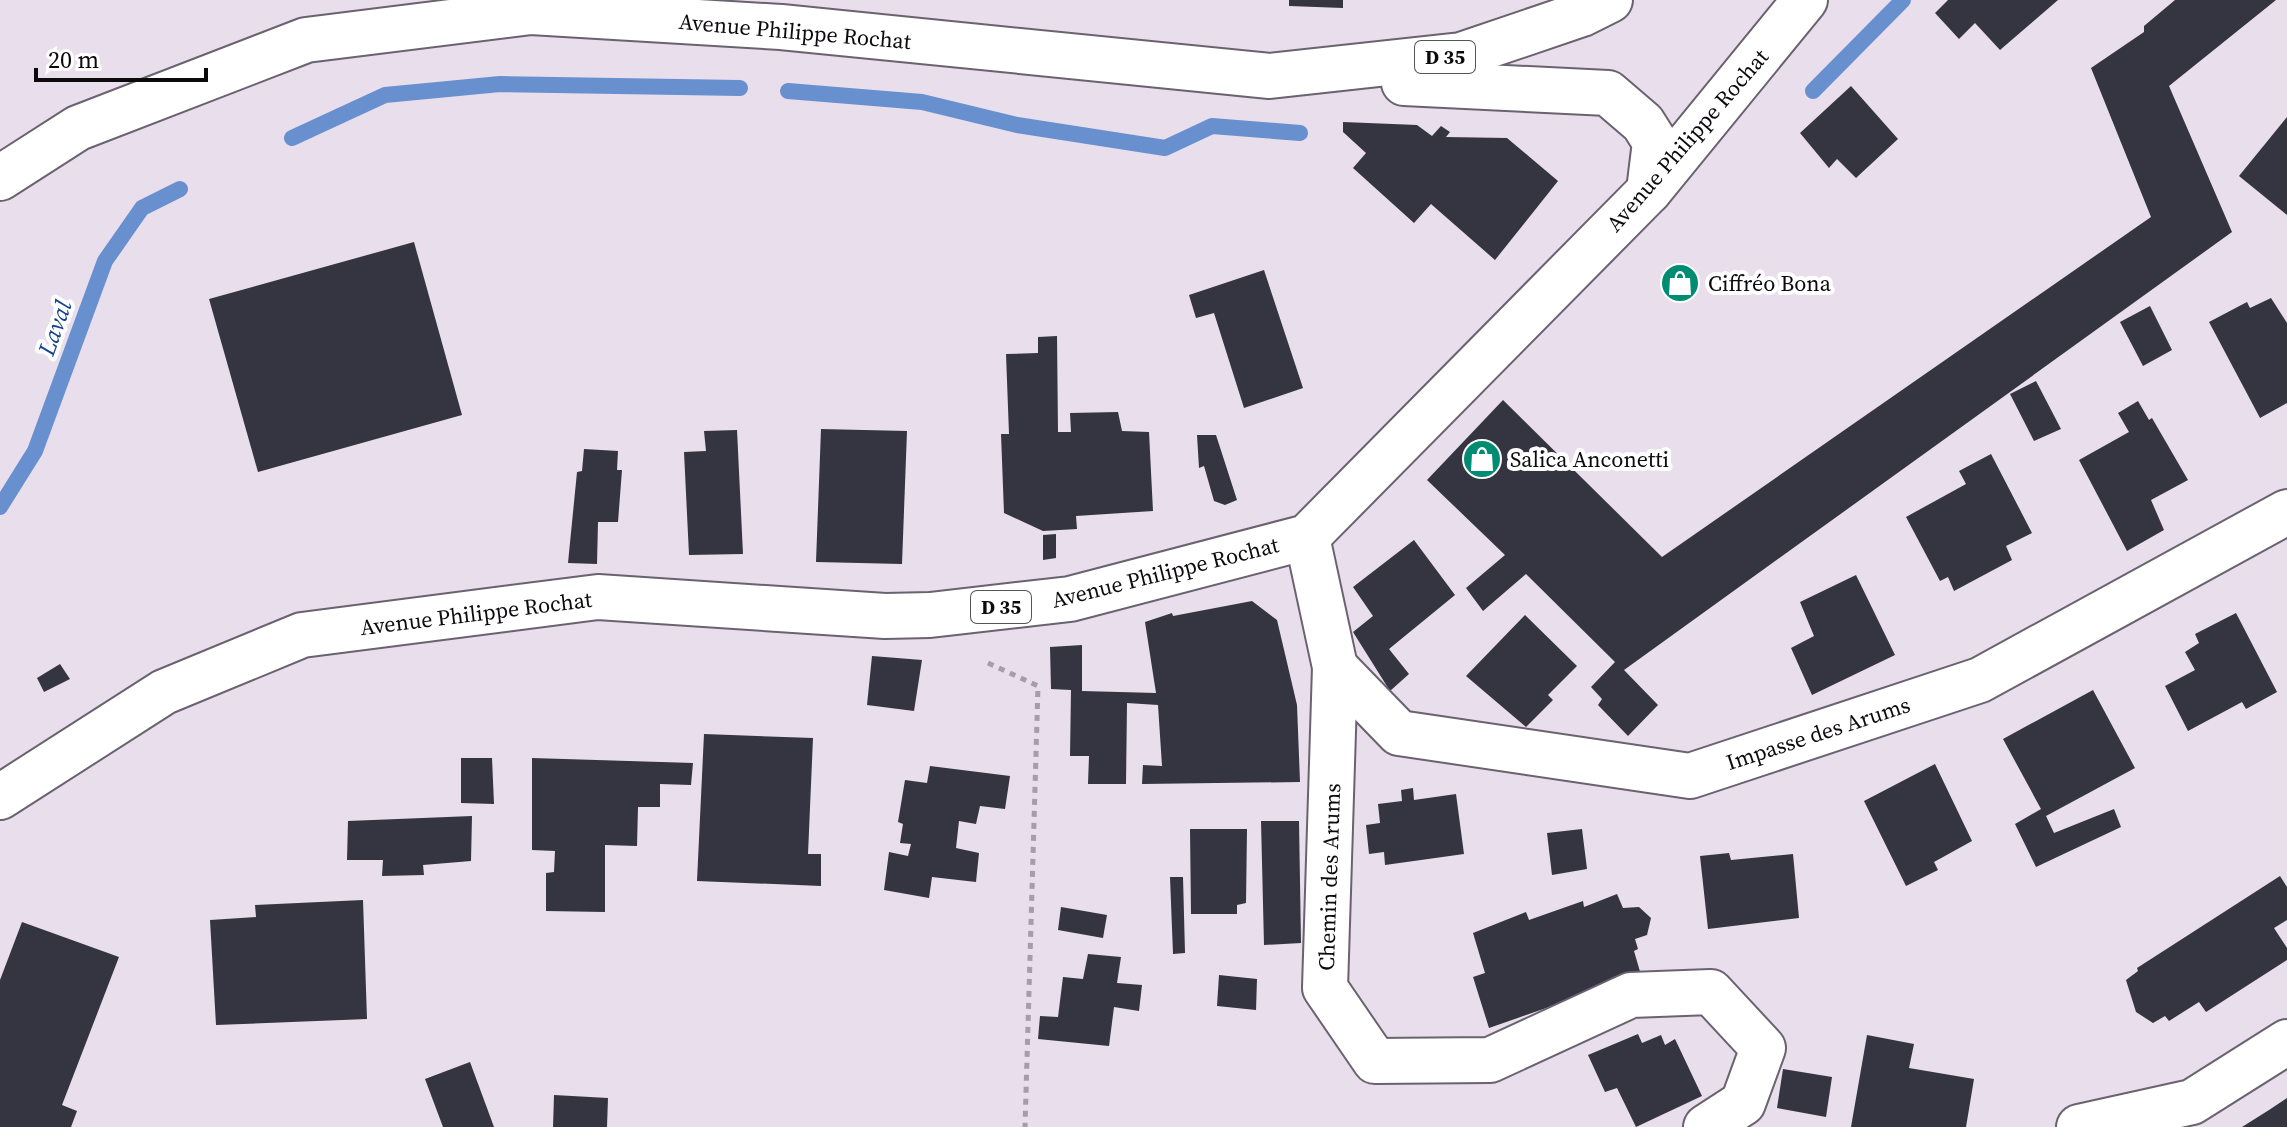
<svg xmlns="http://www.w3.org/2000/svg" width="2287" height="1127" viewBox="0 0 2287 1127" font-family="'Source Serif 4',serif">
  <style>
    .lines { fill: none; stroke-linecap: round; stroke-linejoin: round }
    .stream { stroke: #6990ce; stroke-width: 16 }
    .building { fill: #353441 }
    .minor-casing { stroke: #6a626e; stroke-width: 48 }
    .major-casing { stroke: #6a626e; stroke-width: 48 }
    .path { stroke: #a59da8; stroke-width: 5; stroke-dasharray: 6 6; stroke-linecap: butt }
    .minor { stroke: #fff; stroke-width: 44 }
    .major { stroke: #fff; stroke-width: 44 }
    .labels { text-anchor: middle; stroke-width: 8; stroke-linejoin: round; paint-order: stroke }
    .shield { fill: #fff; stroke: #565456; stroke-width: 2 }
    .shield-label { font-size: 20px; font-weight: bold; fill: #0d0a0e }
    .street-label { font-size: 22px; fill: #0d0a0e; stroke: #fff }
    .poi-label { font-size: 22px; fill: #0d0a0e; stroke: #fff; text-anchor: start }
    .water-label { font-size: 24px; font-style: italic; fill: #14438e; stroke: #fff }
  </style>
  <rect width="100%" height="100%" fill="#e8deec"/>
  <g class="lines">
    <!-- stream -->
    <g class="stream">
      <path d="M788 91 922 102 1017 125 1165 148 1212 126 1300 133"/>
      <path d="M1813 91 1903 0"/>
      <path d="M292 138 385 95 500 84 740 88"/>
      <path d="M0 507 35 451 105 261 142 208 180 189"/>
    </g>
  </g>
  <!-- building -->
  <g class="building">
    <path d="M1289 0H1343V8L1289 6Z"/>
    <path d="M1948 0H2058L2000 50 1975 23 1959 39 1935 13Z"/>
    <path d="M2175 0H2276L2169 86 2232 232 1624 670 1658 705 1628 736 1598 705 1602 699 1591 687 1615 662 1526 574 1483 611 1466 588 1505 555 1427 480 1503 400 1662 557 2151 217 2091 68 2144 32V26Z"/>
    <path d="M1851 86 1898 139 1856 178 1837 159 1829 168 1800 133Z"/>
    <path d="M2287 117V215L2239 176Z"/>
    <path d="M1343 122 1417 125 1432 136 1441 126 1450 132 1446 137 1507 138 1558 181 1495 260 1431 204 1414 223 1353 168 1366 153 1343 132Z"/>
    <path d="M414 242 462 415 258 472 209 299Z"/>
    <path d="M1264 270 1303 388 1244 408 1214 313 1196 318 1189 295Z"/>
    <path d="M2271 298 2287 323V403L2260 418 2209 322 2247 302 2250 308Z"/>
    <path d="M2150 306 2172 350 2143 366 2120 322Z"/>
    <path d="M1057 336 1058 432H1071L1070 413 1118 412 1122 431 1149 432 1153 511 1076 516 1077 529 1043 531 1004 513 1001 434H1009L1006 354 1038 353V337Z"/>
    <path d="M2036 381 2061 429 2034 441 2010 394Z"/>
    <path d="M2138 401 2149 420 2152 418 2188 480 2151 500 2164 530 2127 551 2079 460 2129 432 2118 413Z"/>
    <path d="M821 429 907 431 902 564 816 562Z"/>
    <path d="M737 430 743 554 689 555 684 452 706 451 704 431Z"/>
    <path d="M1197 435H1216L1237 500 1225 505 1214 501 1204 466 1199 468Z"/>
    <path d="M584 449 618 451 617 470H622L618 522H598L597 564 568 563 577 472 582 471Z"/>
    <path d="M1991 454 2032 533 2006 546 2012 560 1954 591 1948 577 1940 581 1906 517 1966 484 1959 471Z"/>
    <path d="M1056 534V558L1043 560V535Z"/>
    <path d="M1414 540 1455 595 1389 649 1409 674 1390 691 1353 632 1373 616 1353 587Z"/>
    <path d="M1856 575 1895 655 1812 695 1791 648 1814 636 1800 602Z"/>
    <path d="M1252 601 1277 620 1297 705 1300 782 1142 784 1143 765 1162 766 1158 705 1127 703 1126 784H1088L1089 756H1070L1071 690 1051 689 1050 647 1082 645V691L1156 693 1145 622 1172 613 1173 616Z"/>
    <path d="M2236 613 2277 692 2246 709 2242 702 2188 731 2165 686 2195 670 2185 652 2199 643 2195 634Z"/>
    <path d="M1525 615 1577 666 1548 695 1553 700 1526 727 1466 676Z"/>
    <path d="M872 656 922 660 914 711 867 705Z"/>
    <path d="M60 664 70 679 44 692 37 678Z"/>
    <path d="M2093 690 2135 768 2046 816 2054 833 2114 809 2121 827 2036 867 2015 824 2041 809 2003 739Z"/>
    <path d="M704 734 813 738 808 854H821V886L697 881Z"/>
    <path d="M461 758H492L494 804 461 803Z"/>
    <path d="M532 758 693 763 691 785 660 784V807H638L637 846 605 845V912L546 911V873L554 872 555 851 532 850Z"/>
    <path d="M1935 764 1972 841 1934 862 1938 870 1906 886 1864 801Z"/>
    <path d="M930 766 1010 776 1005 809 980 806 976 824 959 821 956 848 979 853 976 882 932 877 929 898 884 890 889 852 908 856 911 844 900 843 903 824 898 822 905 780 927 783Z"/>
    <path d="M1413 788 1414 800 1456 794 1464 854 1385 865 1384 852 1369 854 1366 825 1380 823 1378 804 1402 801 1401 790Z"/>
    <path d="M472 816 471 861 423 865 424 875 382 876 383 860H347L348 821Z"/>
    <path d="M1261 821H1299L1301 943 1264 945Z"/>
    <path d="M1190 829H1247L1246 903 1237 905V914H1191Z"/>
    <path d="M1582 829 1587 869 1552 875 1547 833Z"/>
    <path d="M1729 853 1731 860 1793 854 1799 918 1708 929 1700 856Z"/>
    <path d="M2280 876 2287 887V920L2274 928 2287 948V960L2206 1012 2199 1002 2169 1021 2165 1016 2153 1023 2136 1012 2126 980 2138 971 2137 968Z"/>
    <path d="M1170 877H1183L1185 953 1173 954Z"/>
    <path d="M1617 894 1623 908 1639 907 1651 918 1647 935 1635 939 1638 949 1634 951 1641 975 1489 1028 1473 977 1485 973 1473 933 1526 912 1529 920 1583 901 1584 907Z"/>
    <path d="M363 900 367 1019 216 1025 210 920 256 917 255 905Z"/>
    <path d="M1061 907 1107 915 1103 938 1058 930Z"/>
    <path d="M22 922 119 957 62 1105 77 1111 71 1127H0V980Z"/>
    <path d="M1088 954 1121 957 1117 983 1142 985 1139 1011 1114 1007 1109 1046 1038 1039 1040 1016 1058 1017 1063 977 1083 979Z"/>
    <path d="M1219 975 1257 979 1256 1010 1217 1006Z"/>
    <path d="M1638 1034 1642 1043 1661 1035 1665 1045 1675 1039 1702 1096 1636 1127 1617 1088 1605 1092 1588 1055Z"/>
    <path d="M1867 1035 1914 1044 1909 1068 1974 1079 1966 1127H1851Z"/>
    <path d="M470 1062 494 1127H443L425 1079Z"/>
    <path d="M1783 1069 1832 1077 1826 1117 1777 1108Z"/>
    <path d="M554 1095 608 1098 607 1127H553Z"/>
    <path d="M2287 1098V1127H2242L2269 1110Z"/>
  </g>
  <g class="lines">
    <defs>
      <g id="minor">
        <path d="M1307 537 1335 667 1325 988 1375 1061 1490 1060 1631 995 1711 992 1763 1048 1743 1103 1706 1127"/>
        <path d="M1335 667 1399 733 1690 776 1980 680 2287 512"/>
        <path d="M2079 1127 2192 1102 2287 1042"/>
      </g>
      <g id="major">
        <path d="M1404 83 1608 93 1643 123 1655 142 1649 191"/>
        <path d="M0 178 78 128 306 40 531 12 781 27 1270 76 1461 55 1582 14 1610 0"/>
        <path d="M0 797 164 692 302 635 598 597 885 616 930 615 1070 599 1307 537 1649 191 1805 0"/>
      </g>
    </defs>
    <!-- minor casing -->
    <use href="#minor" class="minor-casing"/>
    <!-- major casing -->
    <use href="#major" class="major-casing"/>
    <!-- path -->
    <path class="path" d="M988 663 1038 686 1025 1127"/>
    <!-- minor -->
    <use href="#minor" class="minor"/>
    <!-- major -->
    <use href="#major" class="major"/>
  </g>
  <!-- icons -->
  <defs>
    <symbol id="shop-disc" viewBox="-11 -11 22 22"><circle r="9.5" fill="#008c73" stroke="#fff"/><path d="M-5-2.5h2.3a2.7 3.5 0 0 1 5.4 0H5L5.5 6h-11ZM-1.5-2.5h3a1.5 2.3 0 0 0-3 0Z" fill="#fff"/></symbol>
  </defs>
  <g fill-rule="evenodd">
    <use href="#shop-disc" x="1658" y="261" width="44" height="44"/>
    <use href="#shop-disc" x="1460" y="437" width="44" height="44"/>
  </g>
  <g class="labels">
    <!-- shield labels -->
    <g class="shield">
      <rect x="1415" y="41" width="60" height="32" rx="6"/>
      <rect x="971" y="591" width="60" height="32" rx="6"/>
    </g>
    <g class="shield-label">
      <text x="1445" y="64">D 35</text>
      <text x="1001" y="614">D 35</text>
    </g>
    <!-- street labels -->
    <g class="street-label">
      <text transform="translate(795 31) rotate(5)" y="8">Avenue Philippe Rochat</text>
      <text transform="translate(1687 140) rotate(-49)" y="8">Avenue Philippe Rochat</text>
      <text transform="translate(1165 572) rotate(-14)" y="8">Avenue Philippe Rochat</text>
      <text transform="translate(476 613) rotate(-7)" y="8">Avenue Philippe Rochat</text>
      <text transform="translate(1818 733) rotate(-18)" y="8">Impasse des Arums</text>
      <text transform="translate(1329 877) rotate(-88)" y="8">Chemin des Arums</text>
    </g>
    <!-- poi labels -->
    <g class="poi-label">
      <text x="1708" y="291">Ciffréo Bona</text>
      <text x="1510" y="467">Salica Anconetti</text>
    </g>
    <!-- water labels -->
    <g class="water-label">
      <text transform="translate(55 328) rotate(-70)" y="8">Laval</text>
    </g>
  </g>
  <!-- scale -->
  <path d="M36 68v12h170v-12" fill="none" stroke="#0d0a0e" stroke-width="4"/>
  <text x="48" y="68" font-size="24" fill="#0d0a0e" stroke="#ffffff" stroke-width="6" paint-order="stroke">20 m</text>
</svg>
